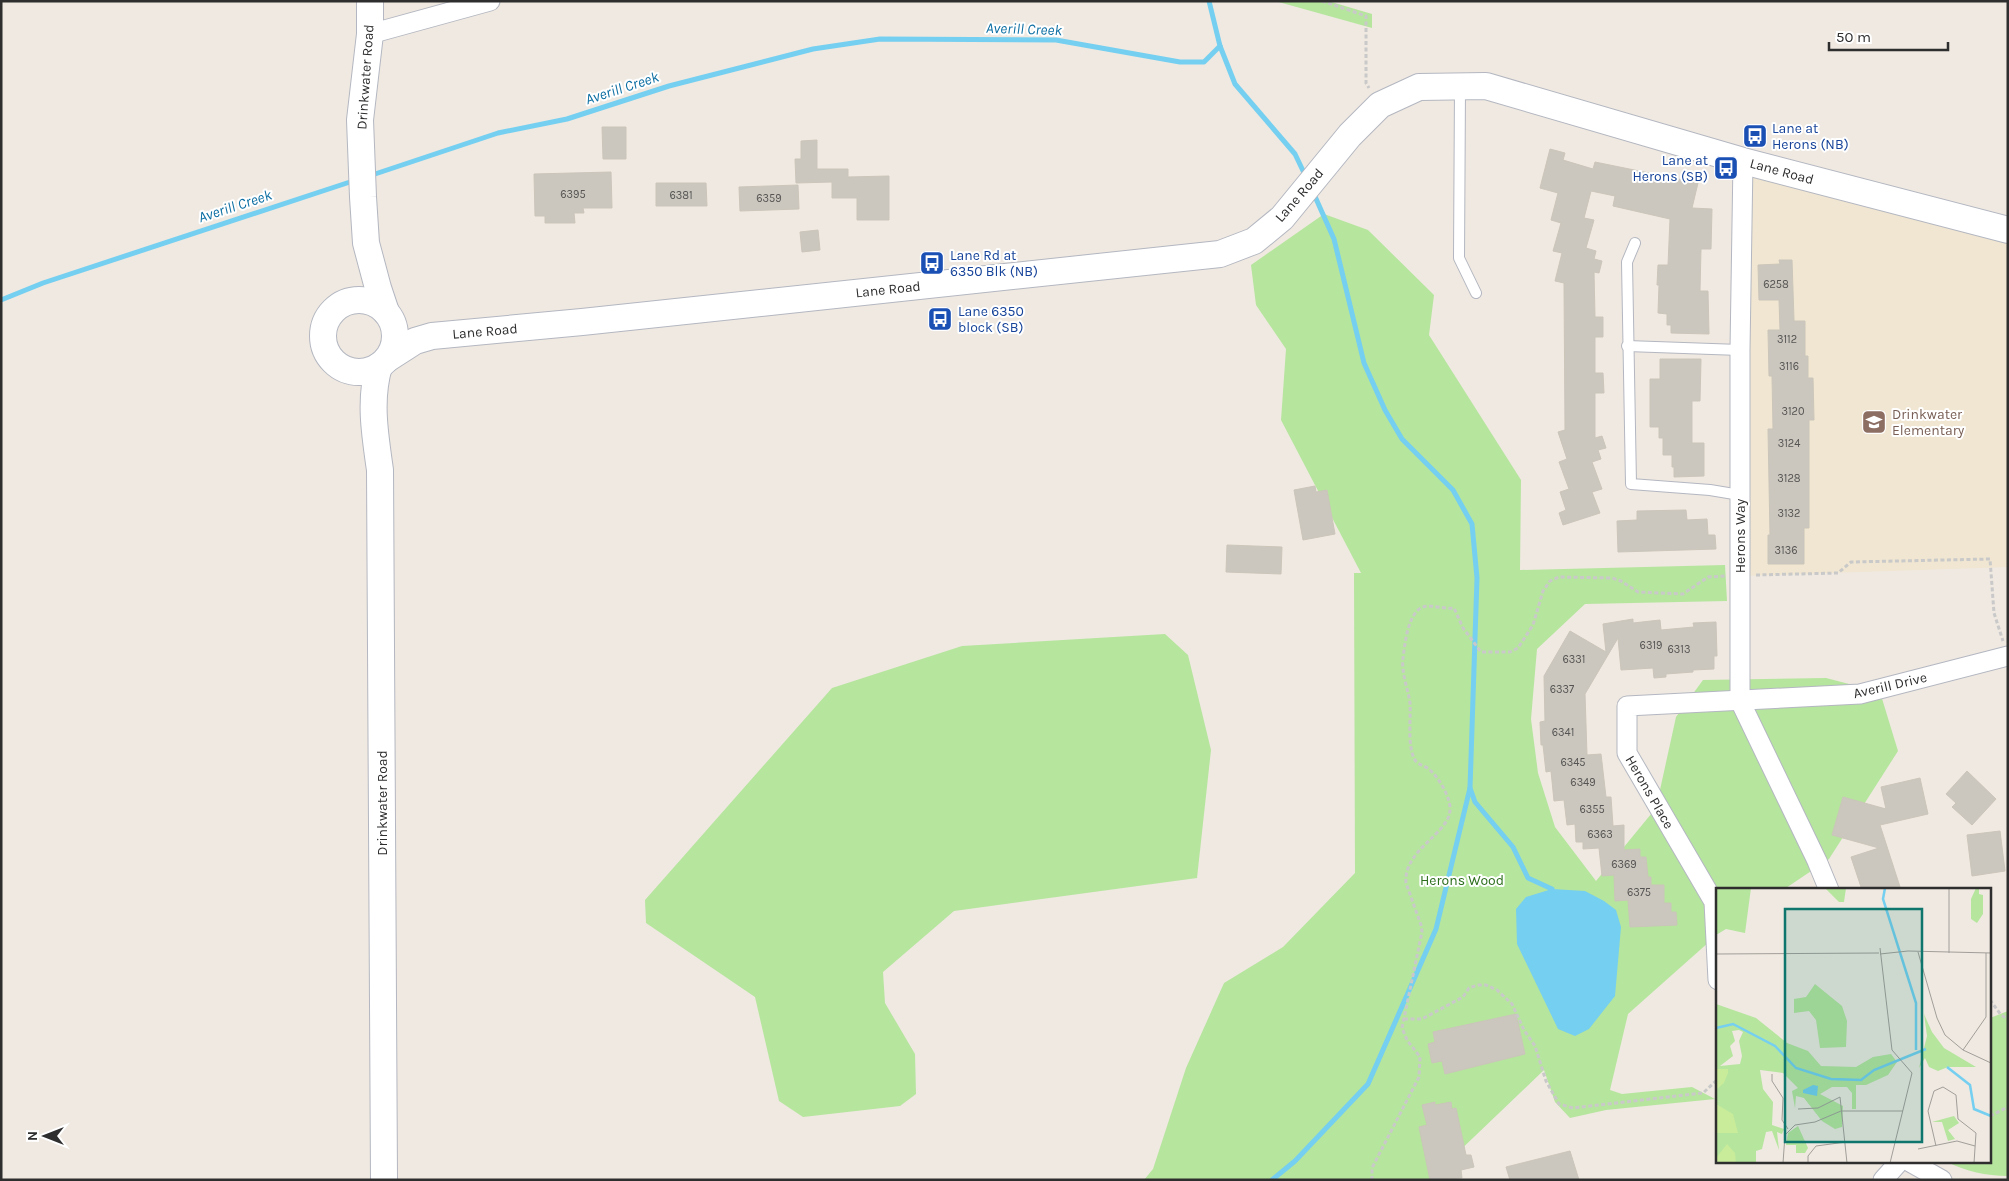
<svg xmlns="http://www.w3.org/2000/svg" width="2009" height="1181" viewBox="0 0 2009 1181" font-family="Karla,sans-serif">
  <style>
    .education { fill: #f0e6d1 }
    .green { fill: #b6e59e }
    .water { fill: #75cff0 }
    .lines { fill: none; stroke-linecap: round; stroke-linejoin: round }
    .stream { stroke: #75cff0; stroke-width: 5 }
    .building { fill: #cbc7bf; stroke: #cbc5ba }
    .lane-casing { stroke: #b4b7c1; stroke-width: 12 }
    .street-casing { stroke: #b4b7c1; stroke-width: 21 }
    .secondary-casing { stroke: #b4b7c1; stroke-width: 28 }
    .path { stroke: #c9c9c9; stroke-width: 3; stroke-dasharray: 4 2.5; stroke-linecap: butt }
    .lane { stroke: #fff; stroke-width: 10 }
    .street { stroke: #fff; stroke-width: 19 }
    .secondary { stroke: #fff; stroke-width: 26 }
    .labels { text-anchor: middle; stroke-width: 4; stroke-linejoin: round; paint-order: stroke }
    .number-label { font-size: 11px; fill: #555452 }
    .street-label { font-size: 14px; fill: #2e2e2e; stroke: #fff }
    .transit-label { font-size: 14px; fill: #164399; stroke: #fff; text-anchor: start }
    .education-label { font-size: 14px; fill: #785e54; stroke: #fff; text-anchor: start }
    .park-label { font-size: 14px; fill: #2c6e1b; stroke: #fff }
    .water-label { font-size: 15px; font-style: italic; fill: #0d6fa3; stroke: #fff }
    .inset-river { fill: none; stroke: #75cff0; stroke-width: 2.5 }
    .inset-road { fill: none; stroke: #a29e99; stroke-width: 1 }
    .view { fill: #0f766e; fill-opacity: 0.15; stroke: #0f766e; stroke-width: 2.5 }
    .inset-edge { fill: none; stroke: #2e2e2e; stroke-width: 2.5 }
  </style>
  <rect width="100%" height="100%" fill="#efe9e1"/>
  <!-- education -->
  <path class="education" d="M1743 161 2008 230V567L1740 576Z"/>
  <!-- green -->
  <g class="green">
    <path d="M1275 1H1328L1372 14V28Z"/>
    <path d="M1324 214 1368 230 1434 295 1429 335 1521 480 1520 570 1725 565 1727 601 1585 604 1537 649 1531 719 1538 773 1555 827 1596 881 1656 808 1676 717 1703 680 1826 678 1880 692 1898 751 1829 859 1783 890H1718V934L1628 1014 1610 1090 1622 1094 1692 1087 1715 1099 1606 1110 1570 1118 1555 1102 1544 1070 1429 1180H1144L1153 1169 1186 1068 1224 983 1283 947 1355 873 1354 573H1361L1281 420 1286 349 1256 305 1251 265Z"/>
    <path d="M1165 634 1188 655 1211 750 1197 878 954 911 883 972 885 1003 915 1054 916 1094 900 1106 803 1117 779 1101 755 997 646 923 645 900 832 688 962 646Z"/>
    <path d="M2008 1011V1176C1986 1176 1966 1171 1947 1162H1990V1018Z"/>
  </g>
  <!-- water -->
  <path class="water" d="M1552 889 1585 891 1604 901 1616 910 1621 927 1615 996 1589 1029 1575 1036 1558 1029 1517 944 1516 909 1526 897Z"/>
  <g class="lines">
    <!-- stream -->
    <g class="stream">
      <path d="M1209 1 1220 46 1235 84 1295 154 1306 177"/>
      <path d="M369 176 498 133 567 119 669 86 813 49 880 39 1056 40 1180 62H1204L1220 46"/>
      <path d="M1 300 43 283 356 180"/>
      <path d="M1470 788 1475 802 1513 847 1528 878 1552 889"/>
      <path d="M1272 1180 1295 1161 1368 1084 1436 929 1470 788 1477 578 1472 524 1453 490 1402 439 1385 410 1364 363 1334 239 1313 192"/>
    </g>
  </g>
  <!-- building -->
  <g class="building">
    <path d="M602 127H626V159H603Z"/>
    <path d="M817 140V169H848V177L889 176V220H857V198H832V182L796 183 795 159H801V141Z"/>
    <path d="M1550 149 1565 153 1563 160 1593 169 1595 162 1698 183 1692 208 1712 209 1711 249H1701L1700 291H1708L1709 334 1671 333V325H1667V314L1658 313 1659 285H1657L1658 265H1668L1670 219 1613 206 1615 196 1591 191 1584 218 1594 220 1586 248 1596 251 1594 259 1602 261 1599 273 1594 272 1595 317H1603V337H1595V373H1603L1604 393H1595V438L1602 436 1606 448 1598 450 1601 459 1592 462 1602 489 1592 492 1600 513 1563 525 1559 513 1566 510 1560 492 1569 489 1559 462 1567 459 1558 432 1565 430 1564 283 1555 281 1562 253 1553 251 1561 223 1551 220 1558 193 1540 188Z"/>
    <path d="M611 172 612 208H583L584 213H574L575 223H545V216H535L534 174Z"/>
    <path d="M656 183H706L707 206H656Z"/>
    <path d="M798 185 799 209 740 211 739 187Z"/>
    <path d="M818 230 820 250 802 252 800 232Z"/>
    <path d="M1779 260H1792L1794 321H1805V356H1808V378H1813L1814 420H1809V528H1804V564H1768V535H1770L1768 429H1773L1772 376H1769L1768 330H1780L1779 300H1759L1758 265 1780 264Z"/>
    <path d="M1660 359H1701L1700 401H1692V443H1704V476L1674 477V467H1672V455H1663V438H1659V427H1650V379H1660Z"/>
    <path d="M1315 486 1316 492 1327 490 1335 534 1303 540 1294 490Z"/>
    <path d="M1686 510 1687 520 1707 519 1708 535H1715L1716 549 1618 552 1617 521 1637 520V511Z"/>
    <path d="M1227 545 1282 547 1281 574 1226 572Z"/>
    <path d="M1633 619V623L1660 620 1661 630 1694 627 1693 623 1716 622 1717 656H1714V669L1693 670V672L1666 674V677L1654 678 1653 668 1621 670 1618 638 1585 694 1587 755 1601 754 1606 797H1611L1613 826 1624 825V850L1640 849V857H1646L1648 877H1651V885H1664V903H1671V912H1676L1677 925 1630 927 1628 900 1615 901 1614 875 1602 876 1599 848 1583 849V842H1576L1575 824 1567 825 1564 800 1554 801 1551 771 1546 772 1543 745H1541L1540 722 1545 721 1544 676 1570 631 1606 652 1603 624Z"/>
    <path d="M1967 771 1996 799 1972 825 1952 807 1956 803 1946 794Z"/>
    <path d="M1920 778 1928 814 1880 825 1901 890H1862L1851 857 1879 848 1832 835 1843 797 1886 809 1881 787Z"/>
    <path d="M2000 831 2005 871 1972 876 1967 835Z"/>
    <path d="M1516 1014 1525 1054 1445 1074 1442 1061 1432 1063 1428 1044 1435 1042 1433 1032Z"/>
    <path d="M1435 1102V1105L1451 1102 1452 1109 1456 1108 1466 1155H1471L1474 1167 1461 1170 1462 1178 1430 1180 1419 1127 1427 1125 1422 1105Z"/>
    <path d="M1570 1151 1579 1180H1510L1506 1167Z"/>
  </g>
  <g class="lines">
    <defs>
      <g id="lane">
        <path d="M1460 88 1459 258 1476 293"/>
        <path d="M1635 243 1627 262 1631 484 1710 490 1740 495"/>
        <path d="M1627 346 1740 350"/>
      </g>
      <g id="street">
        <path d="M370 34 490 1"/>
        <path d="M1743 161 1740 350V701L1817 861 1829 890"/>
        <path d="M1718 980 1714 902 1627 753V706L1860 694 2008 656"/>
        <path d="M1910 1162 1942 1180"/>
        <path d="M1883 1180 1899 1162"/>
      </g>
      <g id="secondary">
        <path d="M370 1V34L360 120 363 197 366 243 378 288 386 312"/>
        <circle cx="359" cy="336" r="36"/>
        <path d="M387 359 415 341 432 336 582 322 1220 254 1254 241 1282 218 1350 135 1380 105 1419 87 1486 86 1743 161 2008 230"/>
        <path d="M379 366C369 400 375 435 380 470L384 1180"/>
      </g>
    </defs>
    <!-- lane casing -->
    <use href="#lane" class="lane-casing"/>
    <!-- street casing -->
    <use href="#street" class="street-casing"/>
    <!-- secondary casing -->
    <use href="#secondary" class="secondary-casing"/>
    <!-- path -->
    <g class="path">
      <path d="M1322 1 1366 16V83L1369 88"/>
      <path d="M1756 575 1838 573 1851 562 1990 559 1994 613 2003 641"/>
      <path d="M1990 1000 2001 1015 2008 1019"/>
      <path d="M1404 1019H1422L1463 997 1469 988 1478 985H1486L1497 990 1512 1004 1524 1030 1535 1046 1546 1081 1559 1104 1573 1108 1703 1093 1718 1079"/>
      <path d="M1990 1116 2008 1107"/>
      <path d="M1372 1180V1168L1419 1077 1420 1057 1407 1040 1402 1028 1422 932 1421 925 1406 883C1403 850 1449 834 1450 810 1451 798 1439 778 1430 770 1426 766 1418 765 1415 760 1407 747 1411 718 1410 703 1408 689 1401 672 1403 658 1405 643 1407 622 1417 611 1426 601 1442 610 1454 608L1463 628 1481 652H1510L1518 648 1533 625 1543 591 1550 581 1559 577 1612 578 1621 581 1638 592 1683 594 1708 577 1725 576"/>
    </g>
    <!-- lane -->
    <use href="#lane" class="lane"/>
    <!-- street -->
    <use href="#street" class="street"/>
    <!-- secondary -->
    <use href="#secondary" class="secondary"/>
  </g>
  <!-- icons -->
  <defs>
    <symbol id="bus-square" viewBox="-11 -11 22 22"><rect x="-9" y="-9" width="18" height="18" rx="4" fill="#1a4fb4" stroke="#fff"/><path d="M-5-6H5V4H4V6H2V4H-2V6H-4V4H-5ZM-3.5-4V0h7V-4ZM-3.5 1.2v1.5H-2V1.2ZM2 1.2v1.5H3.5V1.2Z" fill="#fff"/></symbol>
    <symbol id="school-square" viewBox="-11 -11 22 22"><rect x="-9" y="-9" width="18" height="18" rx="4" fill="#8d6e63" stroke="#fff"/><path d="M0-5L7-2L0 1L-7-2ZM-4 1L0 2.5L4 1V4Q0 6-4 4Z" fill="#fff"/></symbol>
  </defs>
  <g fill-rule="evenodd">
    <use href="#bus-square" x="1741" y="122" width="28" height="28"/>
    <use href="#bus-square" x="1712" y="154" width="28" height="28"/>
    <use href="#bus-square" x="918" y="249" width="28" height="28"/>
    <use href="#bus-square" x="926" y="305" width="28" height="28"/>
    <use href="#school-square" x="1860" y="408" width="28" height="28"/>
  </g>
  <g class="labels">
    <!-- number labels -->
    <g class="number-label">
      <text x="573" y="198">6395</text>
      <text x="681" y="199">6381</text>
      <text x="769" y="202">6359</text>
      <text x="1776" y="288">6258</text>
      <text x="1787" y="343">3112</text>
      <text x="1789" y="370">3116</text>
      <text x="1793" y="415">3120</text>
      <text x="1789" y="447">3124</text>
      <text x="1789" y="482">3128</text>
      <text x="1789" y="517">3132</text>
      <text x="1786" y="554">3136</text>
      <text x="1651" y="649">6319</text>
      <text x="1679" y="653">6313</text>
      <text x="1574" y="663">6331</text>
      <text x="1562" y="693">6337</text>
      <text x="1563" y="736">6341</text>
      <text x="1573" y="766">6345</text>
      <text x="1583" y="786">6349</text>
      <text x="1592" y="813">6355</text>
      <text x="1600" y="838">6363</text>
      <text x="1624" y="868">6369</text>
      <text x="1639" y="896">6375</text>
    </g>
    <!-- street labels -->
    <g class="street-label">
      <text transform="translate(365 77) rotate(-86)" y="5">Drinkwater Road</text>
      <text transform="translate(1782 171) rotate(15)" y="5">Lane Road</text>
      <text transform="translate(1299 195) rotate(-49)" y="5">Lane Road</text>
      <text transform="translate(888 289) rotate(-6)" y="5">Lane Road</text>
      <text transform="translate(485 331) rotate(-5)" y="5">Lane Road</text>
      <text transform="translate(1740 536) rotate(-90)" y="5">Herons Way</text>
      <text transform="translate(1890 685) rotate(-13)" y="5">Averill Drive</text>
      <text transform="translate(1650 792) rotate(60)" y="5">Herons Place</text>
      <text transform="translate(382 803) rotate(-90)" y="5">Drinkwater Road</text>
    </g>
    <!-- transit labels -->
    <g class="transit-label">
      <text x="1772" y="133">Lane at<tspan x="1772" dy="16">Herons (NB)</tspan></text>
      <text x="1708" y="165" text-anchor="end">Lane at<tspan x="1708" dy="16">Herons (SB)</tspan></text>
      <text x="950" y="260">Lane Rd at<tspan x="950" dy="16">6350 Blk (NB)</tspan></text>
      <text x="958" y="316">Lane 6350<tspan x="958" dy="16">block (SB)</tspan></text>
    </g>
    <!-- education labels -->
    <g class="education-label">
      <text x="1892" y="419">Drinkwater<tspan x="1892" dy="16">Elementary</tspan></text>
    </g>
    <!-- park labels -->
    <g class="park-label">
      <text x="1462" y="885">Herons Wood</text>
    </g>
    <!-- water labels -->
    <g class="water-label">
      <text transform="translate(1024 29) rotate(2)" y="5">Averill Creek</text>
      <text transform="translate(622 88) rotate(-18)" y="5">Averill Creek</text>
      <text transform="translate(235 206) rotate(-18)" y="5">Averill Creek</text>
    </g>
  </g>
  <!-- overview -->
  <g transform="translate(1716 888)">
    <rect width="275" height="275" fill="#efe9e1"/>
    <path d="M0 0H35L29 45 10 41 0 47ZM109 0H130L128 14H123ZM260 0H263V6L267 7V26L261 35 255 31V11ZM99 96 126 118 131 133 130 159 104 160 100 132 93 123 78 125V111L90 109ZM0 116 40 130 71 155 92 163 105 178 140 179 157 169 175 166 181 174 172 187 150 197H140V221H136V205L131 199H116L104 206 127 218 126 239 119 241 106 233 88 210 80 208 79 220 76 203 82 200 67 185 44 182 47 201 57 214 56 237 68 241 66 246 61 244 63 262 56 243 50 244 46 261 40 263V275H0ZM23 142 27 144 23 153 26 168 24 176 4 178 17 168 14 158 19 153 16 143ZM208 126 216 144 228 160 260 179H232L222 183 213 179 209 170 203 180 211 148ZM238 228 243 235 232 242 239 251 232 253 226 234H216ZM82 238 92 260 89 265H80V257H70L72 245Z" fill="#b6e59e" fill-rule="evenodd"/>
    <path d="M0 181H12V185L8 195 0 202ZM0 216 17 226 22 245H0ZM11 256 19 265 20 275H1L0 270Z" fill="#c9ec9a"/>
    <path d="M97 197 102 198 101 208 87 205V202Z" fill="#75cff0"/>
    <path class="inset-river" d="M169 0 167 11 200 115V162M0 140 17 136 59 158 80 180 115 191 145 192 158 182 210 161M231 179 254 197 258 221 275 228"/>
    <path class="inset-road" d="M164 60 176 162 196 185 174 275M202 64 221 130 229 147 247 162 275 175M233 65V0M0 66 163 65M164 66 192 63 275 65M247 162 270 129V65M56 186V193L67 210 66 232 72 241M82 221 102 220 124 209 131 275M220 258 212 223 218 203 227 199 240 207 242 231 260 245 258 275M202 261 241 253 259 258M67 275 69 247 79 237 99 234 125 223H187M92 275V268L100 258 130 254"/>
    <path class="view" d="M69 21H206V254H69Z"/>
    <rect width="275" height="275" class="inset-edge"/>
  </g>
  <!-- border -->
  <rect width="2009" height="1181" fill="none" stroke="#2e2e2e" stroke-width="5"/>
  <!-- north arrow -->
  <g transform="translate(45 1136) rotate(270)" stroke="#ffffff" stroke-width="4" paint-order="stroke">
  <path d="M0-4L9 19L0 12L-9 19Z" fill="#2e2e2e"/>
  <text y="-8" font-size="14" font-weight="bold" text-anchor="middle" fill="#2e2e2e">N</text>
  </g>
  <!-- scale -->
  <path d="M1829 42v8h119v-8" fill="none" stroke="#2e2e2e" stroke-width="2.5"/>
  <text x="1836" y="42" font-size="15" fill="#2e2e2e" stroke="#ffffff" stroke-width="4" paint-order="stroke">50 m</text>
</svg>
